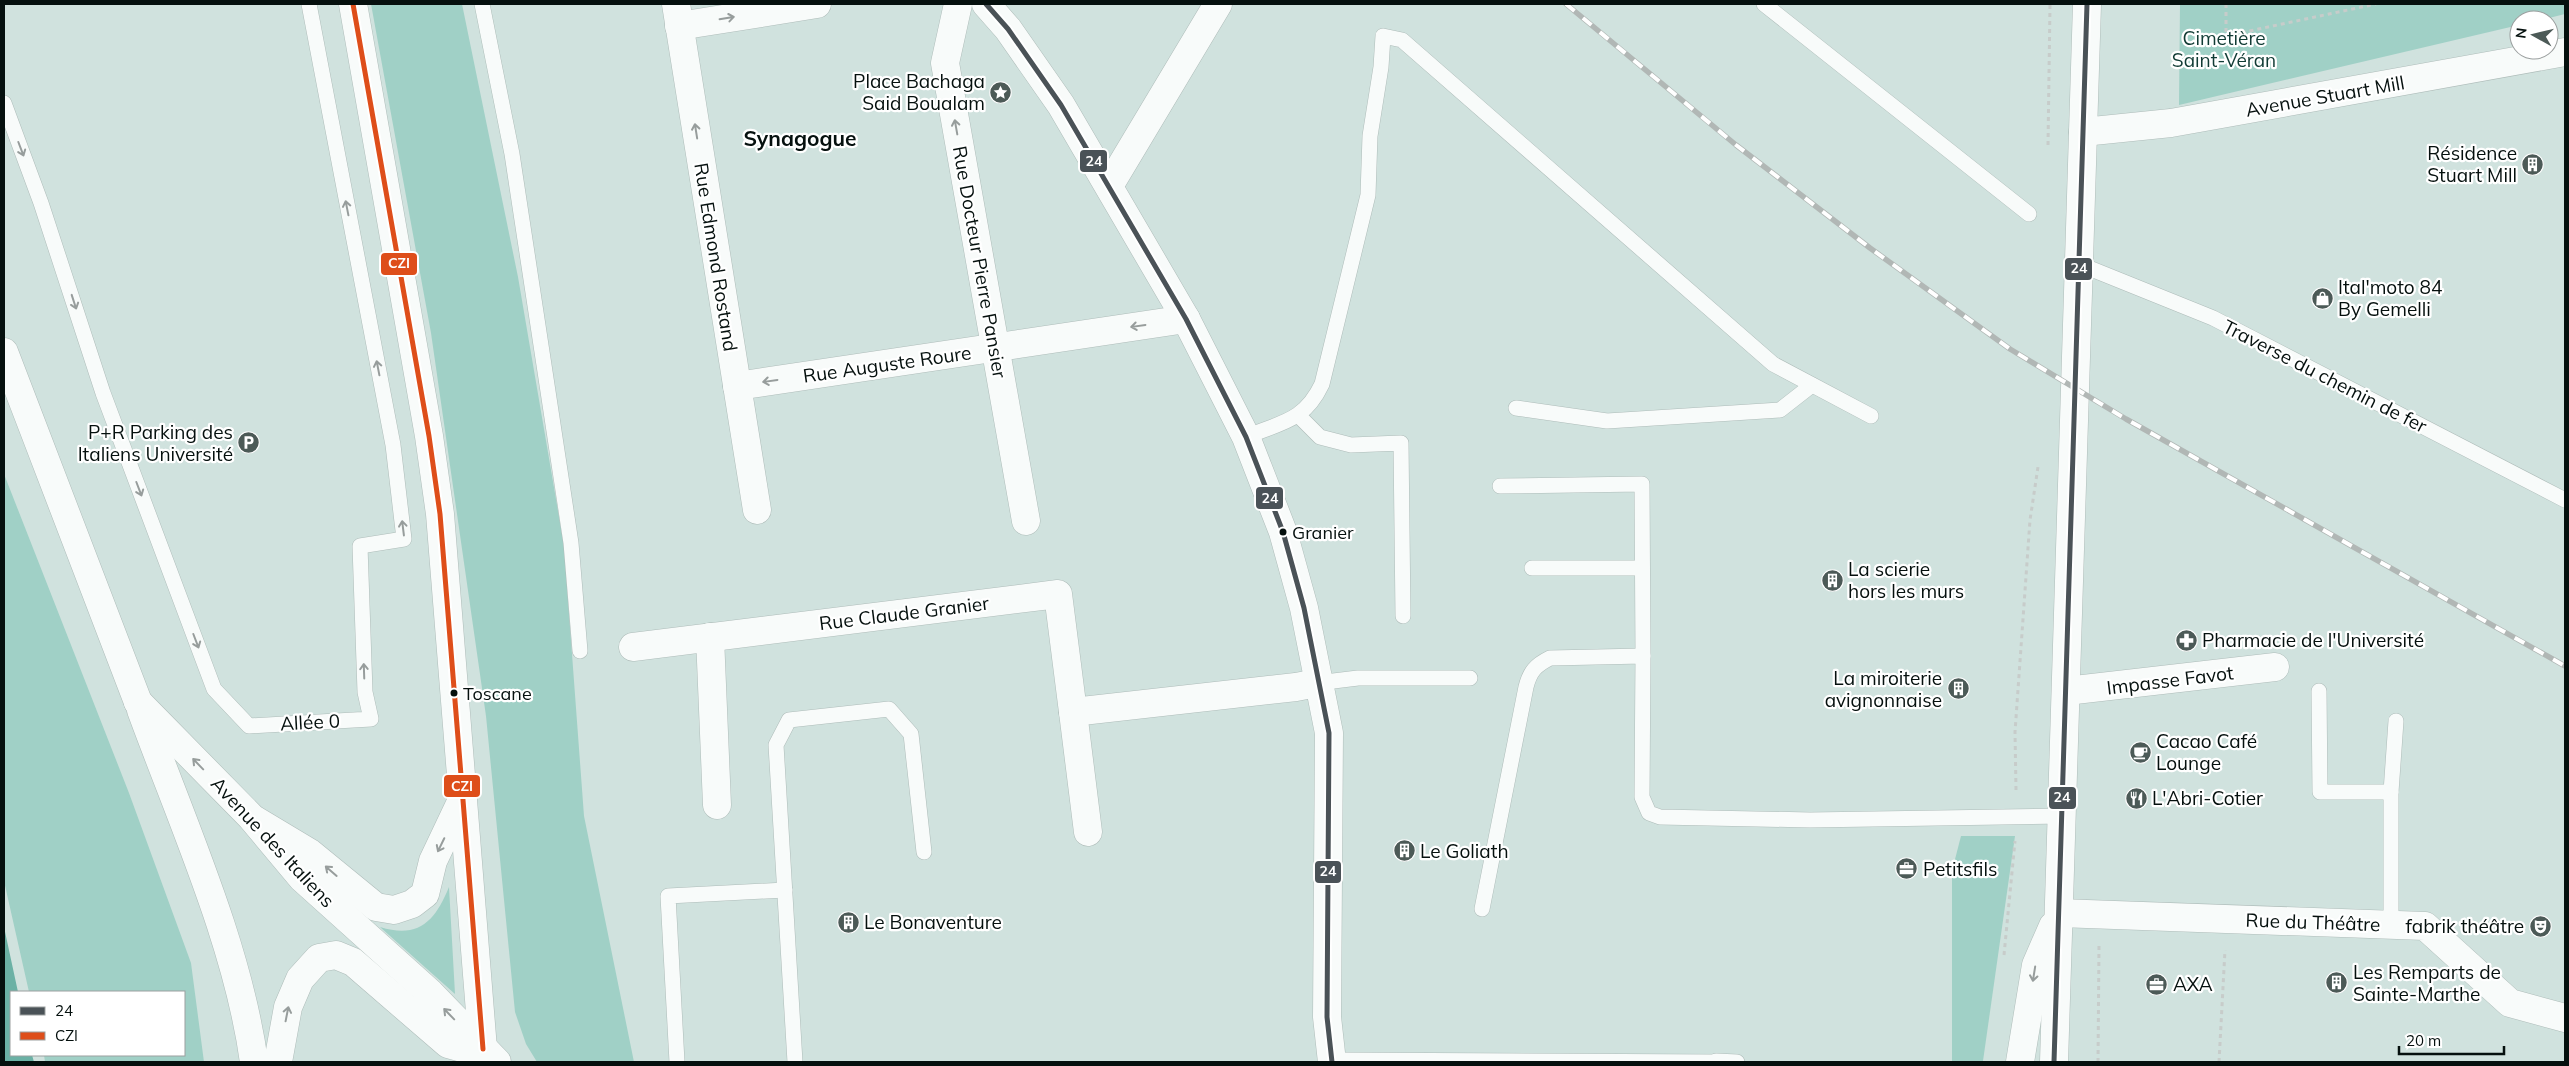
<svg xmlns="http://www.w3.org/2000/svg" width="2569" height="1066" viewBox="0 0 2569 1066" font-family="Mulish,sans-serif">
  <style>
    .green { fill: #a0d0c6 }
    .water { fill: #6bb1a5 }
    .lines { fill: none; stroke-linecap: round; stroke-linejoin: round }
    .service-casing { stroke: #aebcb9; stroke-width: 16 }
    .minor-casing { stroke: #aebcb9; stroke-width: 29 }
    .tertiary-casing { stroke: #aebcb9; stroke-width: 29 }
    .primary-casing { stroke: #aebcb9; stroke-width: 29 }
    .trunk-casing { stroke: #aebcb9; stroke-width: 29 }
    .path { stroke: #c7ccca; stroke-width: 3; stroke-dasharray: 4 4; stroke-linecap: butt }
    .service { stroke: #f8fbfa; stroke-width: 15 }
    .minor { stroke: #f8fbfa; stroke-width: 28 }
    .tertiary { stroke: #f8fbfa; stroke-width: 28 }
    .primary { stroke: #f8fbfa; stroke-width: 28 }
    .trunk { stroke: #f8fbfa; stroke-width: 28 }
    .rail-casing { stroke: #b1b7b5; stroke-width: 5.5 }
    .rail { stroke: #fff; stroke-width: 4; stroke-dasharray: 11; stroke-linecap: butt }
    .bus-1-casing { stroke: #fff; stroke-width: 9 }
    .bus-2-casing { stroke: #fff; stroke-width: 9 }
    .bus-1 { stroke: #4a5257; stroke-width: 5 }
    .bus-2 { stroke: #de4e1a; stroke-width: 5 }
    .oneway { stroke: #979d9c }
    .bus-dot { fill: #05100e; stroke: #fff; stroke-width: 2 }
    .labels { text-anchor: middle; stroke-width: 4.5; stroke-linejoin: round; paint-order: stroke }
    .bus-label { font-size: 18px; fill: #05100e; stroke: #fff; text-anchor: start }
    .park-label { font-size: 19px; fill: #103b34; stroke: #fff }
    .poi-label { font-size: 19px; fill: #05100e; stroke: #fff; text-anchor: start }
    .street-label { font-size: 19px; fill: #05100e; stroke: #fff }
    .quarter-label { font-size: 21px; font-weight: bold; fill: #05100e; stroke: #fff }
    .line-badge { stroke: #fff; stroke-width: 2 }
    .badge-label { font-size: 14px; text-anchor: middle; font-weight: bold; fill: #fff }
  </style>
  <rect width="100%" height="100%" fill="#d0e2de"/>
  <!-- green -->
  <g class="green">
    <path d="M371 4H462L518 277 564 546 584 816 634 1062H537L526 1044 515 1012 486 716 431 333Z"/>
    <path d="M2180 4H2565V14L2541 20H2519V25L2179 105Z"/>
    <path d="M4 474 129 793 191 963 204 1062H45L44 1055H184V992H29L4 881Z"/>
    <path d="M1961 836H2015L1983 1061 1952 1062V871Z"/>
    <path d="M449 887 455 994 380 927C419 939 435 921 449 887Z"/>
  </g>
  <!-- water -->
  <path class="water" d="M4 927 18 992H11V1055H32L34 1062H4Z"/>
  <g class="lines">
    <defs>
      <g id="service">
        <path d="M482 4 512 154 571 543 580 651"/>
        <path d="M1764 4 2029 214"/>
        <path d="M4 103 41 203 103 393 214 689 249 726 371 719 365 692 360 546 404 539 393 445 309 4"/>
        <path d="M2079 264 2213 318 2565 500"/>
        <path d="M1516 408 1607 421 1780 410 1812 385"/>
        <path d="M1299 416 1320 437 1351 445 1401 443 1403 616"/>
        <path d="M1246 437C1281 422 1304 422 1322 384L1368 195 1370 136 1381 67 1383 36 1402 40 1773 364 1871 416"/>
        <path d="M1500 486 1642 484 1643 656"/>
        <path d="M1532 568H1642"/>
        <path d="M1317 683 1358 678H1470"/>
        <path d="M2319 691 2320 792H2391V924"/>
        <path d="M2391 792 2396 721"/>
        <path d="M1482 909 1526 687C1530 671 1536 665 1550 658L1643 656 1642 797 1649 813 1660 817 1810 820 2062 816"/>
        <path d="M1332 1060 1716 1062"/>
        <path d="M1716 1061 1737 1062"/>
        <path d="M677 1062 668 896 785 890"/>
        <path d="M795 1062 776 745 789 720 889 709 911 734 924 852"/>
      </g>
      <g id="minor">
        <path d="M353 4 429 436 440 514 483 1049"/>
        <path d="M676 4 757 510"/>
        <path d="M958 4 945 63 1026 521"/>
        <path d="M986 4 1008 29 1061 105 1186 319 1246 437 1283 532 1304 608 1329 733 1327 1017 1332 1062"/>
        <path d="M679 26 817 4"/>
        <path d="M1109 186 1218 4"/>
        <path d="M737 386 1186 319"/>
        <path d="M710 637 717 805"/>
        <path d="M633 647 1058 594 1073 712 1296 687 1317 683"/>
        <path d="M2066 691 2275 667"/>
        <path d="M1073 712 1088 832"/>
        <path d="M255 820 310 853 376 907 394 910 412 904 425 894 433 861 461 802"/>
        <path d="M2059 913 2425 926 2510 1003 2565 1018"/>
      </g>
      <path id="tertiary" d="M2083 132 2171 123 2565 52"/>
      <g id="primary">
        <path d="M138 702 251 817 302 878 430 993 497 1062"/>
        <path d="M141 710C182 822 238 945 254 1062"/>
        <path d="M278 1062 288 1007 300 979 319 958 336 955 353 962 448 1044 466 1049H483"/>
        <path d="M2020 1062 2036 965 2053 926"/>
        <path d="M2054 1062 2087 4"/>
      </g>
      <path id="trunk" d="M4 352 138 702"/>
    </defs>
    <!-- service casing -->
    <use href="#service" class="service-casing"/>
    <!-- minor casing -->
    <use href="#minor" class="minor-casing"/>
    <!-- tertiary casing -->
    <use href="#tertiary" class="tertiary-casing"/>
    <!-- primary casing -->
    <use href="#primary" class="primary-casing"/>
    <!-- trunk casing -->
    <use href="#trunk" class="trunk-casing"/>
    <!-- path -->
    <g class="path">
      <path d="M2226 4V36L2376 4"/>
      <path d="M2048 145 2050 4"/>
      <path d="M2016 790 2015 732 2030 520 2038 467"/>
      <path d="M2004 955 2015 841"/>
      <path d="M2098 1062 2099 945"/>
      <path d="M2219 1062 2225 950"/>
    </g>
    <!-- service -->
    <use href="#service" class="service"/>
    <!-- minor -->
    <use href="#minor" class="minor"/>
    <!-- tertiary -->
    <use href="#tertiary" class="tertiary"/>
    <!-- primary -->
    <use href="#primary" class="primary"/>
    <!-- trunk -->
    <use href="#trunk" class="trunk"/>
    <defs>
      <path id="rail" d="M1566 4 1736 145 1870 248 2010 349 2126 419 2565 666"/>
    </defs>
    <!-- rail casing -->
    <use href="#rail" class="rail-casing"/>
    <!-- rail -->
    <use href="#rail" class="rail"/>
    <defs>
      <g id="bus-1">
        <path d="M986 4 1008 29 1061 105 1186 319 1246 437 1283 532 1304 608 1329 733 1327 1017 1332 1062"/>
        <path d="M2054 1062 2087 4"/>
      </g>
      <path id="bus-2" d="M353 4 429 436 440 514 483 1049"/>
    </defs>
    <!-- bus-1 casing -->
    <use href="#bus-1" class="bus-1-casing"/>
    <!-- bus-2 casing -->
    <use href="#bus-2" class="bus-2-casing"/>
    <!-- bus-1 -->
    <use href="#bus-1" class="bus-1"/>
    <!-- bus-2 -->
    <use href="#bus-2" class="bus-2"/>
  </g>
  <!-- one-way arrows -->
  <defs><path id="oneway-shaft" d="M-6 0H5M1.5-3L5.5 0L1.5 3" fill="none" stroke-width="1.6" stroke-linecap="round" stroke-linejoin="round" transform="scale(1.25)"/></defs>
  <g class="oneway">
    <use href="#oneway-shaft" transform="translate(727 18) rotate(-9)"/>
    <use href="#oneway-shaft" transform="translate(956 127) rotate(-100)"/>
    <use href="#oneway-shaft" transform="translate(696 131) rotate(-99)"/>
    <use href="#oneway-shaft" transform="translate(21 149) rotate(69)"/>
    <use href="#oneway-shaft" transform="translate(347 208) rotate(-101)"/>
    <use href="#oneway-shaft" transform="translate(74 302) rotate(72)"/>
    <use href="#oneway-shaft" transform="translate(1138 326) rotate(172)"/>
    <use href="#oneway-shaft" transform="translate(378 368) rotate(-101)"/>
    <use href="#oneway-shaft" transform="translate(770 381) rotate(172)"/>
    <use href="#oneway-shaft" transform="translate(139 489) rotate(69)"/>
    <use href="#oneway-shaft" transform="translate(403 528) rotate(-97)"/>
    <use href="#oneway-shaft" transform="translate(196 641) rotate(69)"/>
    <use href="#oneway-shaft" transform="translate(364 671) rotate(-92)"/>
    <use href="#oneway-shaft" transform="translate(198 764) rotate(-134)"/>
    <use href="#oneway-shaft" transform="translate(441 845) rotate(116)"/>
    <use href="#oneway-shaft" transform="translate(331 871) rotate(-139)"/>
    <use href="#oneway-shaft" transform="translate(2034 974) rotate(99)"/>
    <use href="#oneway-shaft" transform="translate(287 1014) rotate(-79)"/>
    <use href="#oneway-shaft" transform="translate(449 1014) rotate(-134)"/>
  </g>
  <!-- icons -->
  <defs>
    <symbol id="sight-disc" viewBox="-11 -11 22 22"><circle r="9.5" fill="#4c5a57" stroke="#fff"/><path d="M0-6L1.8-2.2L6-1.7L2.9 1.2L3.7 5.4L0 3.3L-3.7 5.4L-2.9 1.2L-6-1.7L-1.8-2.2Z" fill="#fff"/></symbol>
    <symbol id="building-disc" viewBox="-11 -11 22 22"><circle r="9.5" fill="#4c5a57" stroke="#fff"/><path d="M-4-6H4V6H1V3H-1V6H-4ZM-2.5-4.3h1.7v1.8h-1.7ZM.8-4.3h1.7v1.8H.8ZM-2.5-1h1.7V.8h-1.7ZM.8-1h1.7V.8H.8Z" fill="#fff"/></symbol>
    <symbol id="shop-disc" viewBox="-11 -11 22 22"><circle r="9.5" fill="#4c5a57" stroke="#fff"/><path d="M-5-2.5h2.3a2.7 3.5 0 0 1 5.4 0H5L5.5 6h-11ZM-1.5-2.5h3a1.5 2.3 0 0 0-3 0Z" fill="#fff"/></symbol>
    <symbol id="parking-disc" viewBox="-11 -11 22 22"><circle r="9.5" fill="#4c5a57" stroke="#fff"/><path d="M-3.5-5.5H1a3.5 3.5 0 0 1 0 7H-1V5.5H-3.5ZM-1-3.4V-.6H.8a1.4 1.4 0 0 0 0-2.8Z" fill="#fff"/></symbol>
    <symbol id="pharmacy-disc" viewBox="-11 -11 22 22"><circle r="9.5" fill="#4c5a57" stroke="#fff"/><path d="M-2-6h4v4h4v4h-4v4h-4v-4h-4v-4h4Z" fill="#fff"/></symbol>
    <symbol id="cafe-disc" viewBox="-11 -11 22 22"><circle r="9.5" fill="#4c5a57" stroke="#fff"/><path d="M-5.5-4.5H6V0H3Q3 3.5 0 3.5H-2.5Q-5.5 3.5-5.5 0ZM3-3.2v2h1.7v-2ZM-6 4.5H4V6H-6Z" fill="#fff"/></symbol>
    <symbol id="restaurant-disc" viewBox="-11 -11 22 22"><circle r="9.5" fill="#4c5a57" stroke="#fff"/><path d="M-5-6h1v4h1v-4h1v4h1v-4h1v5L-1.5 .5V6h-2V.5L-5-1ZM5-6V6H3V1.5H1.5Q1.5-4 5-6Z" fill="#fff"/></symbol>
    <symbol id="office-disc" viewBox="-11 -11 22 22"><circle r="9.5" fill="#4c5a57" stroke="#fff"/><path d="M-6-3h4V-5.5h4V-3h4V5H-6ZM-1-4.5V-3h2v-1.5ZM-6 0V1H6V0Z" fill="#fff"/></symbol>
    <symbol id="theatre-disc" viewBox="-11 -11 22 22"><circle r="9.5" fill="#4c5a57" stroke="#fff"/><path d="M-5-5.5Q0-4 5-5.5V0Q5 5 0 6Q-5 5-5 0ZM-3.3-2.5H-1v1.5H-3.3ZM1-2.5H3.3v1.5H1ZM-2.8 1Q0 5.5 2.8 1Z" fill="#fff"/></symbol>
  </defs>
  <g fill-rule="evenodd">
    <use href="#sight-disc" x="988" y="80" width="25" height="25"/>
    <use href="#building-disc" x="2520" y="152" width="25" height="25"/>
    <use href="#shop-disc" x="2310" y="286" width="25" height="25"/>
    <use href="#parking-disc" x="236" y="430" width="25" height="25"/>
    <use href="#building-disc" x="1820" y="568" width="25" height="25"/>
    <use href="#pharmacy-disc" x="2174" y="628" width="25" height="25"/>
    <use href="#building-disc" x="1946" y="676" width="25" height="25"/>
    <use href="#cafe-disc" x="2128" y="740" width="25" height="25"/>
    <use href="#restaurant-disc" x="2124" y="786" width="25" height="25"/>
    <use href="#building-disc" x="1392" y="838" width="25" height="25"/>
    <use href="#office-disc" x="1894" y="856" width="25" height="25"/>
    <use href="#building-disc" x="836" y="910" width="25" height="25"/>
    <use href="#theatre-disc" x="2528" y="914" width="25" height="25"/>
    <use href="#building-disc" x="2324" y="970" width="25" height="25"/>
    <use href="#office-disc" x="2144" y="972" width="25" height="25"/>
  </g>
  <!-- markers -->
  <g class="bus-dot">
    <circle cx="1283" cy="532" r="4.5"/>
    <circle cx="454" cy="693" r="4.5"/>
  </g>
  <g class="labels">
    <!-- bus labels -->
    <g class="bus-label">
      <text x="1292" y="539">Granier</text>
      <text x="463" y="700">Toscane</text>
    </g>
    <!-- park labels -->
    <g class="park-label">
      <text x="2224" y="45">Cimetière<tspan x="2224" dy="22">Saint-Véran</tspan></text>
    </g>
    <!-- poi labels -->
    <g class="poi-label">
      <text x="985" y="88" text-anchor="end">Place Bachaga<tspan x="985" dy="22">Said Boualam</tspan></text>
      <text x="2517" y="160" text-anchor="end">Résidence<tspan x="2517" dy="22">Stuart Mill</tspan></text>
      <text x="2338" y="294">Ital'moto 84<tspan x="2338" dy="22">By Gemelli</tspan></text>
      <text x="233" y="439" text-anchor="end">P+R Parking des<tspan x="233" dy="22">Italiens Université</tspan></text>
      <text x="1848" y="576">La scierie<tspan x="1848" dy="22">hors les murs</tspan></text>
      <text x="2202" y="647">Pharmacie de l'Université</text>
      <text x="1942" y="685" text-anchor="end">La miroiterie<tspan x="1942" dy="22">avignonnaise</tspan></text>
      <text x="2156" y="748">Cacao Café<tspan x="2156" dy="22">Lounge</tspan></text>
      <text x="2152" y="805">L'Abri-Cotier</text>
      <text x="1420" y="858">Le Goliath</text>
      <text x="1923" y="876">Petitsfils</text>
      <text x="864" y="929">Le Bonaventure</text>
      <text x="2524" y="933" text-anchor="end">fabrik théâtre</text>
      <text x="2353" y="979">Les Remparts de<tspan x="2353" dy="22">Sainte-Marthe</tspan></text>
      <text x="2173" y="991">AXA</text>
    </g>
    <!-- street labels -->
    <g class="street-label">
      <text transform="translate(2325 96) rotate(-10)" y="7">Avenue Stuart Mill</text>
      <text transform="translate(716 257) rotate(81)" y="7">Rue Edmond Rostand</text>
      <text transform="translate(980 262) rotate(80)" y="7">Rue Docteur Pierre Pansier</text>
      <text transform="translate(887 364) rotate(-8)" y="7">Rue Auguste Roure</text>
      <text transform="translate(2325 376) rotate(27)" y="7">Traverse du chemin de fer</text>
      <text transform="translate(904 613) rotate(-7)" y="7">Rue Claude Granier</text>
      <text transform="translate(2170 680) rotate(-7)" y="7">Impasse Favot</text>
      <text transform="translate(310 722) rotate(-3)" y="7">Allée 0</text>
      <text transform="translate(273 842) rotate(47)" y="7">Avenue des Italiens</text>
      <text transform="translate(2313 922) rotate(2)" y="7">Rue du Théâtre</text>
    </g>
    <!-- quarter labels -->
    <g class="quarter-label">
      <text x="800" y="146">Synagogue</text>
    </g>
  </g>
  <g class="line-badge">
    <rect x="1079" y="149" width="29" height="24" rx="5" fill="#4a5257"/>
    <rect x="380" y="252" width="38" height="24" rx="5" fill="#de4e1a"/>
    <rect x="2064" y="257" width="29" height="24" rx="5" fill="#4a5257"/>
    <rect x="1255" y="486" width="29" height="24" rx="5" fill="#4a5257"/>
    <rect x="443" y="774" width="38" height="24" rx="5" fill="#de4e1a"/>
    <rect x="2048" y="786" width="29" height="24" rx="5" fill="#4a5257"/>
    <rect x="1314" y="860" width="28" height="24" rx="5" fill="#4a5257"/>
  </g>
  <g class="badge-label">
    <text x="1094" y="166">24</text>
    <text x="399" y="268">CZI</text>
    <text x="2079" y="273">24</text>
    <text x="1270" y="503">24</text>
    <text x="462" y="791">CZI</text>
    <text x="2062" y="802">24</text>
    <text x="1328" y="876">24</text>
  </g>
  <!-- border -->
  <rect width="2569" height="1066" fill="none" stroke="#05100e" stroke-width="10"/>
  <!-- legend -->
  <rect x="10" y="991" width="175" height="65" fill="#ffffff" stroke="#9b9f9f"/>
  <rect x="20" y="1007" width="25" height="8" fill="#4a5257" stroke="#9b9f9f"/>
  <text x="55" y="1016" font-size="15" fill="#05100e">24</text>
  <rect x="20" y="1032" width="25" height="8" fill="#de4e1a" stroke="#9b9f9f"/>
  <text x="55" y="1041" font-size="15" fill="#05100e">CZI</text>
  <!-- north arrow -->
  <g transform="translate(2534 35) rotate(278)"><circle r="24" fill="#ffffff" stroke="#9b9f9f"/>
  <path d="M0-4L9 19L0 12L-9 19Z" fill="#4c5a57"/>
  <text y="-8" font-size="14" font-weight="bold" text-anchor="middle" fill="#05100e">N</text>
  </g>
  <!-- scale -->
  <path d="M2399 1046v8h105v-8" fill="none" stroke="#05100e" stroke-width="2.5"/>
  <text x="2406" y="1046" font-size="15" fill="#05100e" stroke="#ffffff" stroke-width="4" paint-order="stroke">20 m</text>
</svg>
